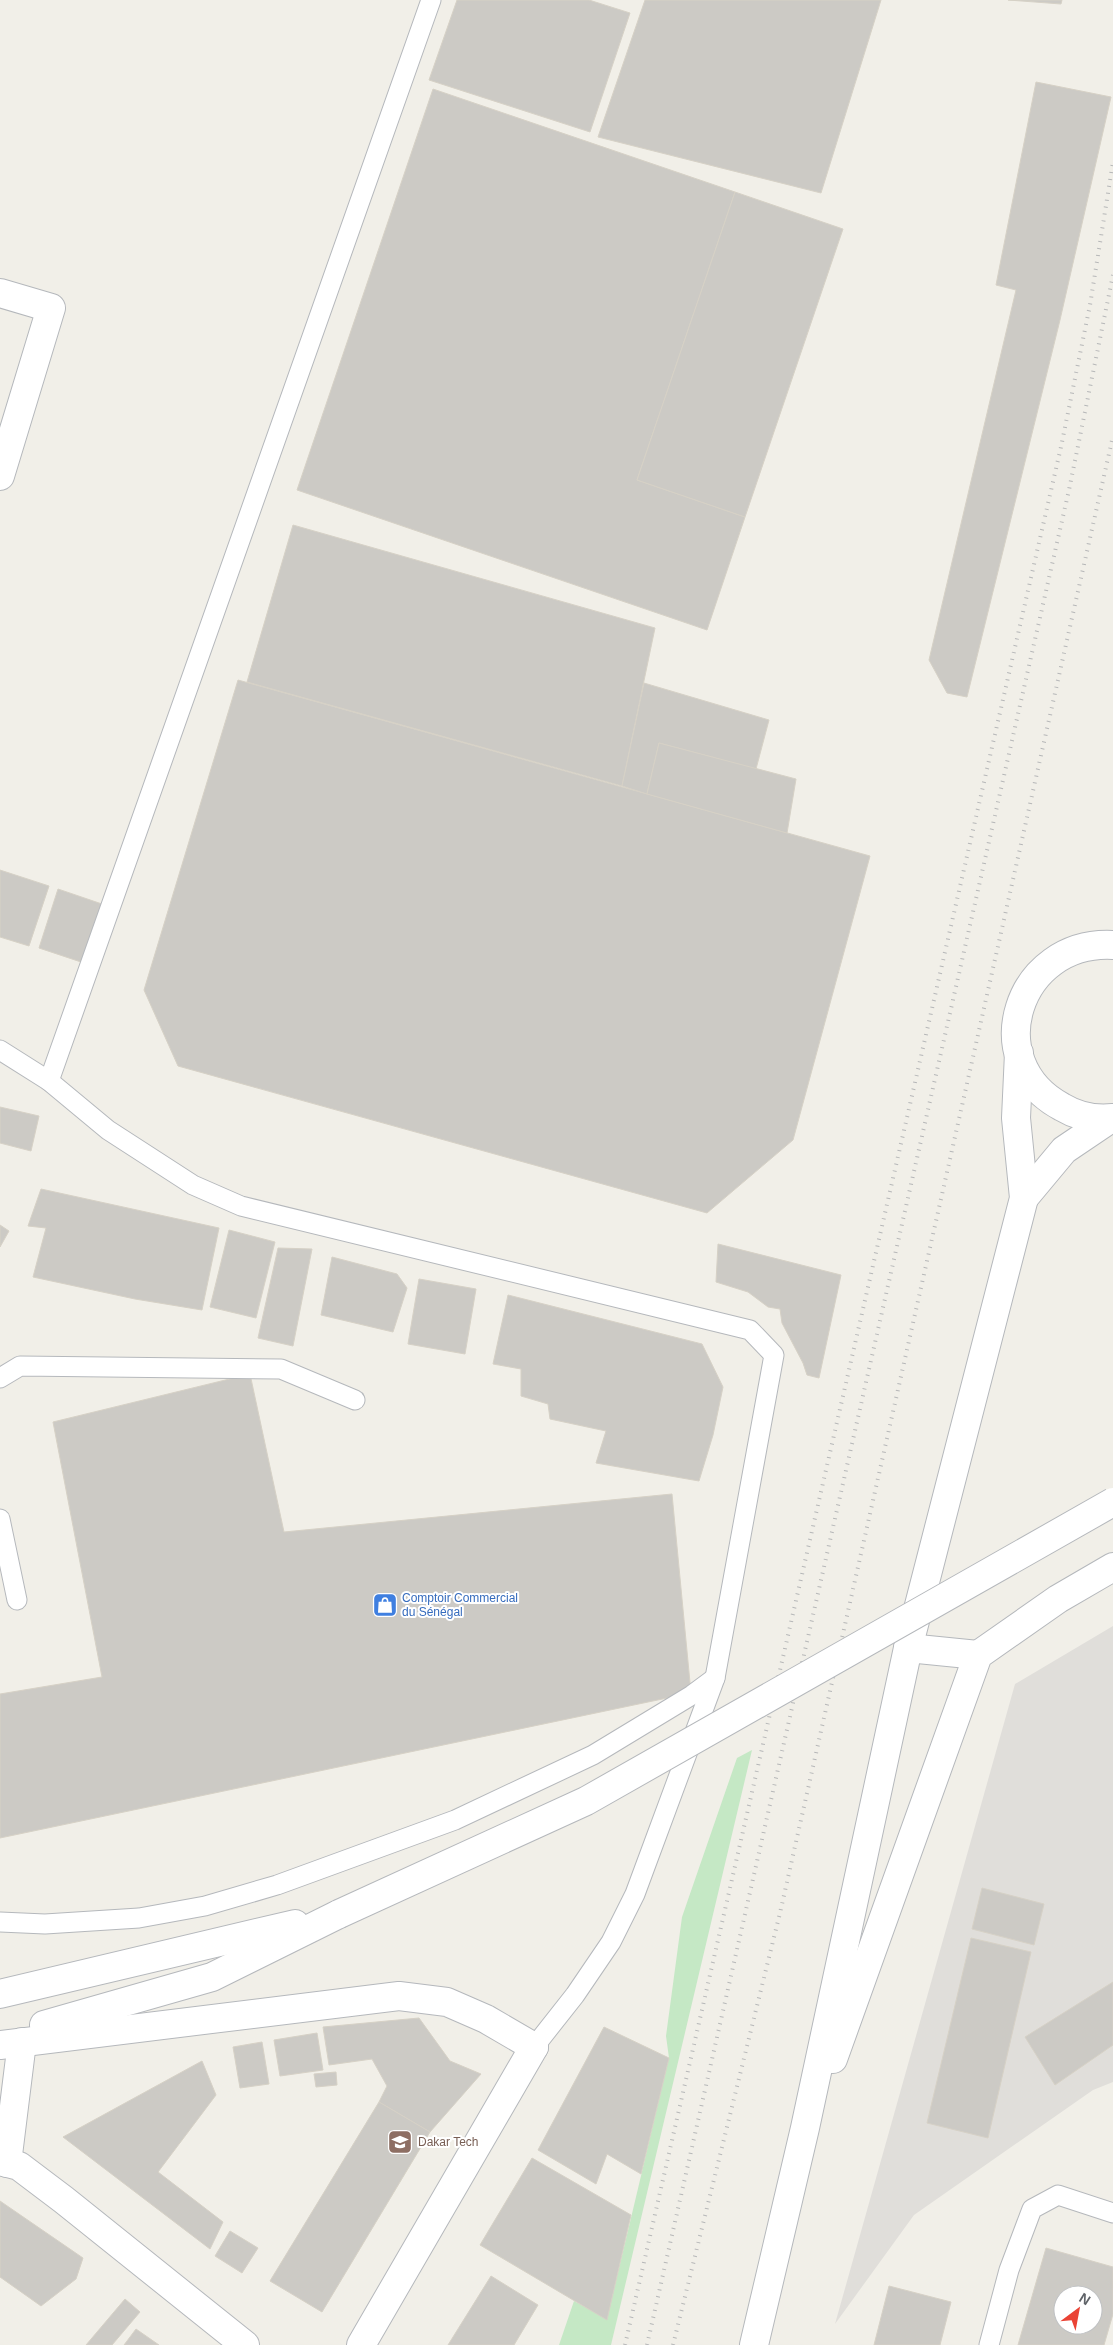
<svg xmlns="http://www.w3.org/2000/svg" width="1113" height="2345" viewBox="0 0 1113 2345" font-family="Arial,sans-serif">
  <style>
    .industrial { fill: #e0deda }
    .green { fill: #c5e8c5 }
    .building { fill: #cccac5; stroke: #d6d1c6; fill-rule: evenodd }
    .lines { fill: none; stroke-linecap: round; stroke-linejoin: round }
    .service-casing { stroke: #b5b8bc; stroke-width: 21 }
    .minor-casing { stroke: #b5b8bc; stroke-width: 30 }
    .tertiary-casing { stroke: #b5b8bc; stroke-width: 30 }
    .service { stroke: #fff; stroke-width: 19 }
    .minor { stroke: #fff; stroke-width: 28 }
    .tertiary { stroke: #fff; stroke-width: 28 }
    .rail { stroke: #b6b7b8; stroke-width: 4; stroke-dasharray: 1 6; stroke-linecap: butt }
    .tertiary-bridge-casing { stroke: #b5b8bc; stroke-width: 30; stroke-linecap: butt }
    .tertiary-bridge { stroke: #fff; stroke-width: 28 }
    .labels { text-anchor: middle; stroke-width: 4; stroke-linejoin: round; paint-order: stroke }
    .shop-label { font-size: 12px; fill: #366cbe; stroke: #fff; text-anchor: start }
    .education-label { font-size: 12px; fill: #785e54; stroke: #fff; text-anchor: start }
  </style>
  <rect width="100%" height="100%" fill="#f1efe8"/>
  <!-- industrial -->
  <path class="industrial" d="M1113 1626V2082L1093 2090 914 2215 835 2324 1015 1684Z"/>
  <!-- green -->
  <path class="green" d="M752 1750 611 2345H559L574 2301 607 2319 669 2058 666 2036 682 1917 737 1758Z"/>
  <!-- building -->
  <g class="building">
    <path d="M457 0H589L630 13 590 132 429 80Z"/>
    <path d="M645 0H881L821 193 598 137Z"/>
    <path d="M1008 0H1062L1061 4Z"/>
    <path d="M1036 82 1111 97 1060 320 967 697 947 693 929 660 1016 290 996 285Z"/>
    <path d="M433 89 735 192 637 480 745 517 707 630 297 490Z"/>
    <path d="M735 192 843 229 745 517 637 480Z"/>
    <path d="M293 525 655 628 622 786 247 682Z"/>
    <path d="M238 680 870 856 793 1140 707 1213 178 1066 144 990Z"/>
    <path d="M644 683 769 720 756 769 659 743 647 794 622 786Z"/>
    <path d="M659 743 796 779 787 833 647 794Z"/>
    <path d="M0 870 49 886 29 946 0 937Z"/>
    <path d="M58 889 102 904 84 963 39 948Z"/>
    <path d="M0 1107 39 1116 31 1151 0 1143Z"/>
    <path d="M41 1189 219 1228 202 1310 135 1299 33 1277 46 1228 28 1226Z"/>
    <path d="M0 1225 9 1231 0 1247Z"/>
    <path d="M229 1230 275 1242 256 1318 210 1307Z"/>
    <path d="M718 1244 841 1275 819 1378 807 1375 803 1363 782 1323 780 1309 768 1307 748 1292 716 1282Z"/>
    <path d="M278 1248 312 1249 293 1346 258 1338Z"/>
    <path d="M332 1257 397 1274 407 1288 393 1332 321 1315Z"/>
    <path d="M419 1279 476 1289 465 1354 408 1344Z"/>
    <path d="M508 1295 702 1344 723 1387 713 1435 699 1481 596 1463 606 1431 550 1419 548 1404 521 1396V1369L493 1364Z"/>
    <path d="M250 1374 284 1532 672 1494 691 1693 0 1838V1694L102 1677 53 1422Z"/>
    <path d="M982 1888 1044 1904 1034 1945 972 1929Z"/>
    <path d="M971 1938 1031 1952 988 2138 927 2123Z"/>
    <path d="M1113 1982V2045L1055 2085 1025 2037Z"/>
    <path d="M419 2018 450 2061 481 2074 430 2132 379 2102 387 2086 372 2059 329 2065 323 2027Z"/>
    <path d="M604 2027 669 2058 641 2174 607 2154 596 2184 538 2150Z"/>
    <path d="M317 2033 323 2070 280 2076 274 2040Z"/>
    <path d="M262 2042 269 2084 240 2088 233 2047Z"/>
    <path d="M202 2061 216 2095 158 2172 223 2222 210 2249 63 2137Z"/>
    <path d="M336 2072 337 2085 316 2087 314 2074Z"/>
    <path d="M379 2102 430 2132 322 2312 270 2281Z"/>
    <path d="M532 2158 631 2215 607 2320 480 2245Z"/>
    <path d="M0 2201 83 2258 76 2279 41 2306 0 2277Z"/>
    <path d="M230 2231 258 2248 242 2273 215 2256Z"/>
    <path d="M1046 2248 1113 2267V2314L1104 2345H1018ZM1063 2295H1093V2325H1063Z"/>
    <path d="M491 2276 538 2305 514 2345H448Z"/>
    <path d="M889 2286 951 2302 940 2345H874Z"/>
    <path d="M125 2299 140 2312 112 2345H86Z"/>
    <path d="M136 2329 159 2345H124Z"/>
  </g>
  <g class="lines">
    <defs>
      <g id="service">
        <path d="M0 1050 49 1081 108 1130 193 1185 241 1206 750 1330 774 1355 715 1678 635 1894 611 1942 575 1995 534 2047"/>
        <path d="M49 1081 431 0"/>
        <path d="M0 1378 20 1366 281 1369 355 1400"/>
        <path d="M0 1519 17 1600"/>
        <path d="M0 1922 45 1924 139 1918 205 1906 277 1885 455 1820 593 1755 692 1695 715 1678"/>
        <path d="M989 2345 1009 2270 1032 2209 1058 2195 1113 2213"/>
      </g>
      <g id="minor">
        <path d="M0 293 51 308 0 476"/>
        <path d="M0 2161 19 2166 64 2200 245 2345"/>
        <path d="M7 2163 22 2042"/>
        <path d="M361 2345 534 2047"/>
      </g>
      <g id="tertiary">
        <path d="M1113 945C1017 940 978 1062 1062 1107 1077 1116 1095 1120 1113 1118"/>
        <path d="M1024 1198 1064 1150 1110 1119"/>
        <path d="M908 1648 978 1655"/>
        <path d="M0 1994 295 1924"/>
        <path d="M44 2025 212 1977 339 1914"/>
        <path d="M0 2045 399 1996 447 2002 486 2019 534 2047"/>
        <path d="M833 2059 978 1655 1058 1599 1113 1567"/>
        <path d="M754 2345 805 2128 908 1648 1024 1198 1016 1118 1019 1053"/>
      </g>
    </defs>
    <!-- service casing -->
    <use href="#service" class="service-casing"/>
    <!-- minor casing -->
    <use href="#minor" class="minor-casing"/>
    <!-- tertiary casing -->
    <use href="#tertiary" class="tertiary-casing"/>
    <!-- service -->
    <use href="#service" class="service"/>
    <!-- minor -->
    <use href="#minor" class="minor"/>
    <!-- tertiary -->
    <use href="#tertiary" class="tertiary"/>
    <!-- rail -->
    <g class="rail">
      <path d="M625 2345 1061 447 1090 305 1113 162"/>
      <path d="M647 2345 1069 490 1113 275"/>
      <path d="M673 2345 780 1913 1113 436"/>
    </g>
    <defs>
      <path id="tertiary-bridge" d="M339 1914 586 1801 1113 1502"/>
    </defs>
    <!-- tertiary-bridge casing -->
    <use href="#tertiary-bridge" class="tertiary-bridge-casing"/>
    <!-- tertiary-bridge -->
    <use href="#tertiary-bridge" class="tertiary-bridge"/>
  </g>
  <!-- icons -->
  <defs>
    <symbol id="shop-square" viewBox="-11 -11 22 22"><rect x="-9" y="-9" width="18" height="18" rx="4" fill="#3f7fe0" stroke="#fff"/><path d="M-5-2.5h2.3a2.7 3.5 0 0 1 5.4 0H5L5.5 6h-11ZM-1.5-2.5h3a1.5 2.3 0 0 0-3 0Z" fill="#fff"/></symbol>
    <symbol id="university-square" viewBox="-11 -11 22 22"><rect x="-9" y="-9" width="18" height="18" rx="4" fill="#8d6e63" stroke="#fff"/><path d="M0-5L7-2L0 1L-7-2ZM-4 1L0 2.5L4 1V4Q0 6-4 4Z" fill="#fff"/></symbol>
  </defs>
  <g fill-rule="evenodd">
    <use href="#shop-square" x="371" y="1591" width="28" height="28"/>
    <use href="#university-square" x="386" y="2128" width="28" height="28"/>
  </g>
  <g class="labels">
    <!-- shop labels -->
    <g class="shop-label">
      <text x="402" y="1602">Comptoir Commercial<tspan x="402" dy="14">du Sénégal</tspan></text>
    </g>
    <!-- education labels -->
    <g class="education-label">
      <text x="418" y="2146">Dakar Tech</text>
    </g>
  </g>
  <!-- north arrow -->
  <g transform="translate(1078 2310) rotate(32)"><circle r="24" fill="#ffffff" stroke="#bfc1c3"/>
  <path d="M0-4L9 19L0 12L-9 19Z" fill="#ea4335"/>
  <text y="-8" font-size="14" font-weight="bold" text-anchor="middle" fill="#5f6368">N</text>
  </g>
</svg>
